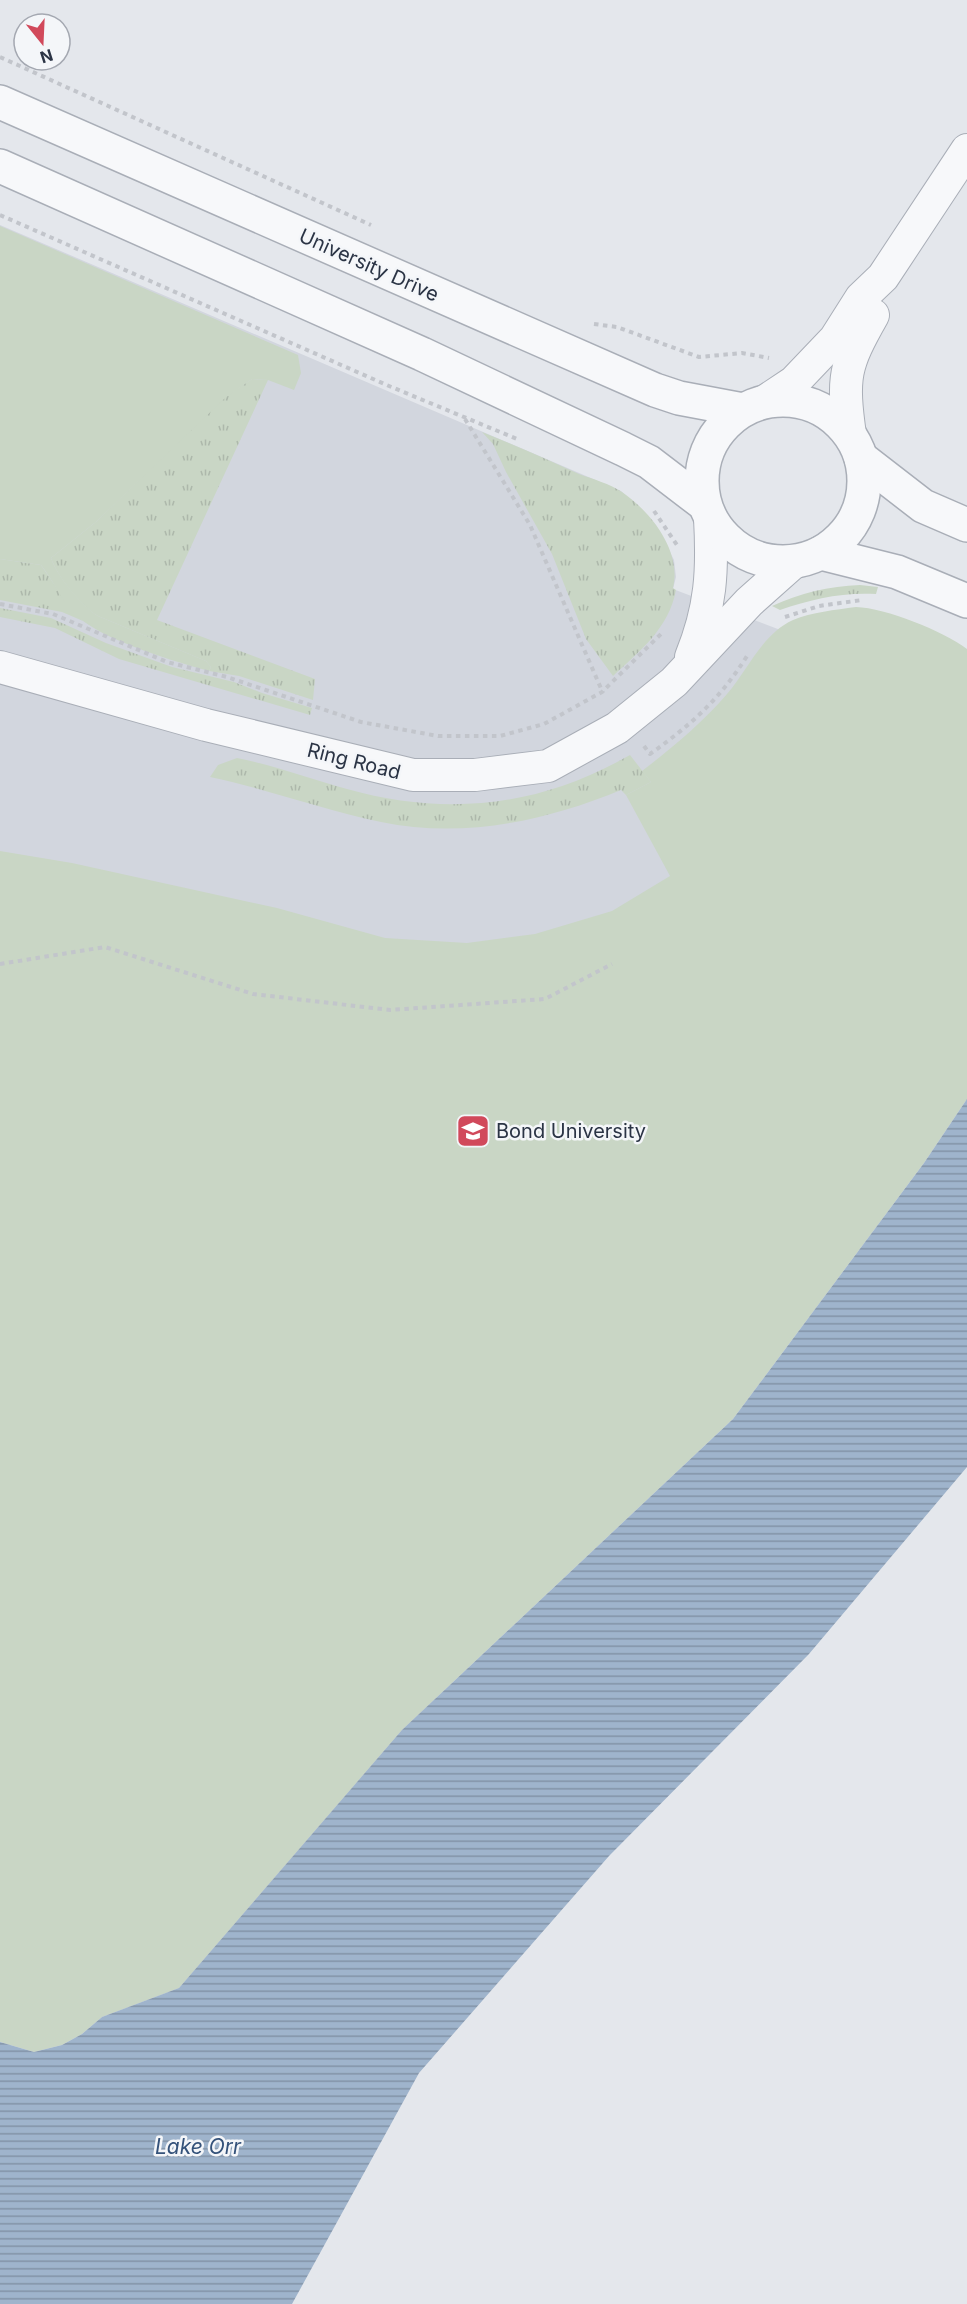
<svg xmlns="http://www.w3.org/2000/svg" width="967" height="2304" viewBox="0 0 967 2304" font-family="Inter,sans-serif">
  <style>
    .built { fill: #d2d6de }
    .grass { fill: url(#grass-tufts) }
    .green { fill: #c9d6c5 }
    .water { fill: url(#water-rules) }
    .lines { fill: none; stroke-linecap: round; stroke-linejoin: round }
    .minor-casing { stroke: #a9aeb7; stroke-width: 34 }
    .tertiary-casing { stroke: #a9aeb7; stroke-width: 36 }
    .path { stroke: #c2c5cb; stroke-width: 4; stroke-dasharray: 4.5 4.5; stroke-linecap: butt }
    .minor { stroke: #f7f8fa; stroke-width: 32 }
    .tertiary { stroke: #f7f8fa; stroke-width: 33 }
    .labels { text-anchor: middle; stroke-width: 5; stroke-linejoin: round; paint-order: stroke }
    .street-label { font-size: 20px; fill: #2b3445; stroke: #f4f6f9 }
    .poi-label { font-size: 20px; fill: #2b3445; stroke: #f4f6f9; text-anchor: start }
    .water-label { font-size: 21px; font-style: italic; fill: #34527a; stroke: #f4f6f9 }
  </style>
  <defs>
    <pattern id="grass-tufts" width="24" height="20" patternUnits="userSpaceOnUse" patternTransform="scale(1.5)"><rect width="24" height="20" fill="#c9d6c5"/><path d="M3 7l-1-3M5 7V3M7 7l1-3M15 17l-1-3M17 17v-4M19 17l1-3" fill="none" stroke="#adb8ab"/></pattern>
    <pattern id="water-rules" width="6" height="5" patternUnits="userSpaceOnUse" patternTransform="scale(1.5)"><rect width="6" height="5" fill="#9fb4cc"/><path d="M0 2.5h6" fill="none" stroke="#8293a7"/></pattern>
  </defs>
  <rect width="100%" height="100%" fill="#e4e7ec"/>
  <!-- built -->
  <path class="built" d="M0 225 621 491 656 525 664 540 674 560 676 577 673 589 967 701V1099L179 1988 102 2017 0 2042Z"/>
  <!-- grass -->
  <g class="grass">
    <path d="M252 379 268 380 157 620 315 679 313 700 239 676 209 671 211 667 206 661 98 616C81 606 57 576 51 558L97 521 222 399Z"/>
    <path d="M482 432C514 445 547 459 579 474 593 479 610 484 622 492 651 512 682 551 673 588L676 590C669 628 640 651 613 676L586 639 552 554 506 472 493 444Z"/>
    <path d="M0 559 41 565 71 609 83 621 62 612 0 600Z"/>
    <path d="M860 585 878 587 876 594C843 592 811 599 780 610L772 606C800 593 829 586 860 585Z"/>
    <path d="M0 608 51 618 106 643 172 667 234 682 262 693 312 708 310 715 119 659 55 628 0 617Z"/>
    <path d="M630 755 651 782 626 795 621 790C546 821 463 839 381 822 323 810 267 789 210 777L218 765 237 758C274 765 310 779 347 789 447 817 539 807 630 755Z"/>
  </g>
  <!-- green -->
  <g class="green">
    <path d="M0 226 298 355 301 373 294 390 268 380 252 379 225 398 97 521 51 558C57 576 82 606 98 616L206 661 211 667 209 671C173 661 113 643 83 621 65 608 55 583 41 565L0 559Z"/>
    <path d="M856 607C886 608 943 631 967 649V1099L924 1163 733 1419 402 1730 179 1988 102 2017 82 2034 62 2045 34 2052 0 2042V851L72 863 277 908 385 938 467 943 535 934 612 911 670 876 626 795 651 782 642 771C672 748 702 723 727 694 748 670 762 634 793 620 812 612 835 610 856 607Z"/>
  </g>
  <!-- water -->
  <path class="water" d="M967 1099V1467L809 1654 609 1856 419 2073 292 2304H0V2042L34 2052 62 2045 82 2034 102 2017 179 1988 402 1730 733 1419 924 1163Z"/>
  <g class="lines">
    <defs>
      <g id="minor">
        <path d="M764 402 794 382 835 339 861 298 883 277 967 150"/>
        <path d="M850 435C842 377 844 366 873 315"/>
        <path d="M691 657C711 608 713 571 710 518"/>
        <path d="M0 667 206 725 413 775H475L548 766 617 728 674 682 749 602 795 561"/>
      </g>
      <g id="tertiary">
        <path d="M0 102 655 390 679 398 743 410"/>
        <path d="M0 166 422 354 623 449 649 462 704 504"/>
        <circle cx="783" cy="481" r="81"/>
        <path d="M861 458 923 506 967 525"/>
        <path d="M821 553 897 572 967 601"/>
      </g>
    </defs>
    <!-- minor casing -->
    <use href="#minor" class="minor-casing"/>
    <!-- tertiary casing -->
    <use href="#tertiary" class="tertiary-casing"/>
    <!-- path -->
    <g class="path">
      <path d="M0 57 371 225"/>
      <path d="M0 215 389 386 517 439"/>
      <path d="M594 324 617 327 699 357 742 353 769 358"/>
      <path d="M465 419 530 525 603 693"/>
      <path d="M654 511 677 545"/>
      <path d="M0 604 53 614 167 662 227 677 361 722 438 736H500L544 724 602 692 663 632"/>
      <path d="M785 617 819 606 862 600"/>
      <path d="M644 746 650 754C691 725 720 699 747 656"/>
      <path d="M0 964 105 947 253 994 390 1010 545 999 612 964"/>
    </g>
    <!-- minor -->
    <use href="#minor" class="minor"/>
    <!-- tertiary -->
    <use href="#tertiary" class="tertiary"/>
  </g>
  <!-- icons -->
  <defs>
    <symbol id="university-square" viewBox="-11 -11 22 22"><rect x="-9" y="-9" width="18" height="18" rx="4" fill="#d1495b" stroke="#f4f6f9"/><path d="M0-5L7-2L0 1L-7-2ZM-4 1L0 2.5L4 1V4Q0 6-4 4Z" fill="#fff"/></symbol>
  </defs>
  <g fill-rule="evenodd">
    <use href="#university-square" x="454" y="1112" width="38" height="38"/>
  </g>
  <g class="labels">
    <!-- street labels -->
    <g class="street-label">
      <text transform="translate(369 265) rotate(24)" y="7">University Drive</text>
      <text transform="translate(354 761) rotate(14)" y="7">Ring Road</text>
    </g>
    <!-- poi labels -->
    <g class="poi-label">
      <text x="496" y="1138">Bond University</text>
    </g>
    <!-- water labels -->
    <g class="water-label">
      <text x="198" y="2154">Lake Orr</text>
    </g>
  </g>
  <!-- north arrow -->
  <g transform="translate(42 42) rotate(162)"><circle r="28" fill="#f4f6f9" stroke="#a4a8b1" stroke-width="1.5"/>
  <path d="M0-4.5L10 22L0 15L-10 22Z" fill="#d1495b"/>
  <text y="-9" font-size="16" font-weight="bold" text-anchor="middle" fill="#2b3445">N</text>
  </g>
</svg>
